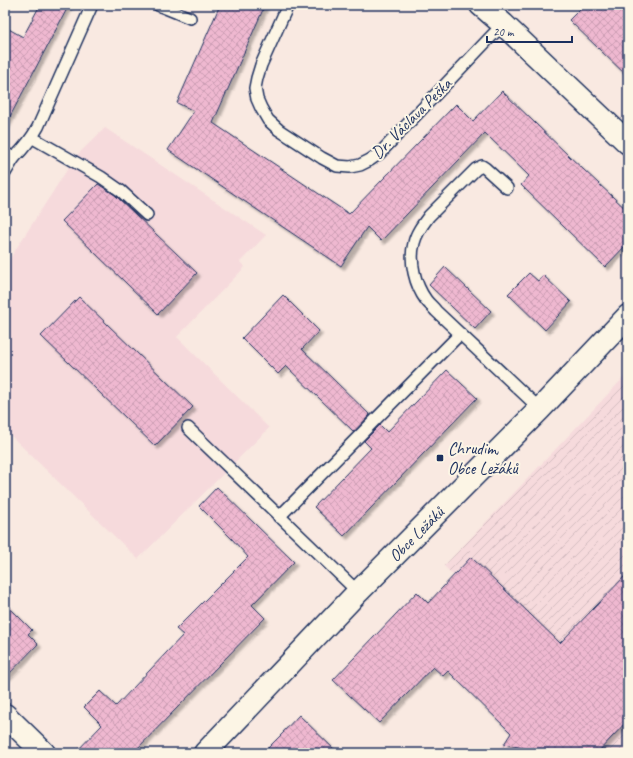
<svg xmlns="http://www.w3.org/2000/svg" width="633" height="758" viewBox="0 0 633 758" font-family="Caveat,sans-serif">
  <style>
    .built { fill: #f6dadc }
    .industrial { fill: url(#industrial-furrows) }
    .building { fill: url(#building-cross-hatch); stroke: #1b2f5e; filter: url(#shadow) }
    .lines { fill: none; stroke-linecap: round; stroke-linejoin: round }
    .lane-casing { stroke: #1b2f5e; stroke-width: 14 }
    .street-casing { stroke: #1b2f5e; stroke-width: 25 }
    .primary-casing { stroke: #1b2f5e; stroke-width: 25 }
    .lane { stroke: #fcf5e5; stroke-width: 11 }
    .street { stroke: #fcf5e5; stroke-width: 22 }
    .primary { stroke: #fcf5e5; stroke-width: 22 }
    .poi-dot { fill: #1b2f5e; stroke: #fcf5e5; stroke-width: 1.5 }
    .labels { text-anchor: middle; stroke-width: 4; stroke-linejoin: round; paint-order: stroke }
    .street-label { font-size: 17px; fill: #1b2f5e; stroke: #fcf5e5 }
    .poi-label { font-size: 17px; fill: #1b2f5e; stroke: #fcf5e5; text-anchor: start }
  </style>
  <defs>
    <pattern id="industrial-furrows" width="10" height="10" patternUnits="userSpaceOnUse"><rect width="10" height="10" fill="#f6dadc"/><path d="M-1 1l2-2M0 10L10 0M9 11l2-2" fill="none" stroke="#d2bbbf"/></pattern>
    <pattern id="building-cross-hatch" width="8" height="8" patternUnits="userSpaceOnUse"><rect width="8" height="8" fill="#efb8d0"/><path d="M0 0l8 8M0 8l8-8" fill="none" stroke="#cc9eb5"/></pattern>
    <filter id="shadow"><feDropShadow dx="3.5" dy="3.5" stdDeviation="1" flood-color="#0004"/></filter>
  </defs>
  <rect width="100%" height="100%" fill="#f9e9e1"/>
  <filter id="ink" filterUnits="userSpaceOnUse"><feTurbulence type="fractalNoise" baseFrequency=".025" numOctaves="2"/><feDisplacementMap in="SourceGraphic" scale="8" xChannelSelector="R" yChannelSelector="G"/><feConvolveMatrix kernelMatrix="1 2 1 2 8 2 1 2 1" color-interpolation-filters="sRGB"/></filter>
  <g filter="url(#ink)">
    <!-- built -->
    <path class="built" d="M105 128 266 235 240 262 245 267 177 337 269 428 138 559 5 430V266L76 156Z"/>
    <!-- industrial -->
    <path class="industrial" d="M628 373V753H521L500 749 551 669 444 566 512 495Z"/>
    <!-- building -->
    <g class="building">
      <path d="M40 5H69L5 126V27L23 37Z"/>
      <path d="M220 5H265L213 123 349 214 456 104 473 121 502 91 569 156 628 211V243L605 267 521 185 529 176 485 133 381 241 367 227 341 266 168 150 194 111 177 103Z"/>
      <path d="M584 5H628V77L569 20Z"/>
      <path d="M98 184 115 195 197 273 158 314 62 221Z"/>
      <path d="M445 267 491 311 475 329 429 285Z"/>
      <path d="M529 273 538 281 543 275 571 302 545 330 508 294Z"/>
      <path d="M283 295 319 331 302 349 370 415 354 432 286 366 278 374 242 338Z"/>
      <path d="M79 297 193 407 155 446 41 336Z"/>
      <path d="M447 370 477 398 344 536 314 507 371 448 364 441 380 425 387 432Z"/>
      <path d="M217 487 294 562 252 605 265 618 133 753H75L102 725 84 707 100 691 116 706 183 635 176 629 248 557 232 539 199 506Z"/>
      <path d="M471 557 560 643 628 573V720L597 753H546L504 744 511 733 448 671 443 676 433 667 379 723 333 680 417 592 428 603Z"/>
      <path d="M5 603 32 630 28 634 38 644 5 678Z"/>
      <path d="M299 715 338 753H263L284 732H283Z"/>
    </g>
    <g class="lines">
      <defs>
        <g id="lane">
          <path d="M158 5 190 18"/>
          <path d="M288 5 261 65 257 78 255 88 257 99 261 108 268 120 279 130 322 158 337 166 350 167 360 165 370 160 380 153 503 24"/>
          <path d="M33 138 101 177 121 191 147 215"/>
          <path d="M5 153 14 158 5 173"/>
          <path d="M14 158C24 148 31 140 38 127L92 5"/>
          <path d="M507 188 485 168 482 166 476 169 429 216C423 224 416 233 414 243 409 261 415 285 426 300 429 304 433 307 436 311L540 409"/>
          <path d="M188 428 358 592"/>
          <path d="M279 517 460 334"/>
        </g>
        <g id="street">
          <path d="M481 5 503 24 628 143"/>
          <path d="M5 715 44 753"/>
        </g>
        <path id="primary" d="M205 753 358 592 540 409 628 316"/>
      </defs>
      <!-- lane casing -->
      <use href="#lane" class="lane-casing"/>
      <!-- street casing -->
      <use href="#street" class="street-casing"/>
      <!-- primary casing -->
      <use href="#primary" class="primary-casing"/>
      <!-- lane -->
      <use href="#lane" class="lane"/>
      <!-- street -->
      <use href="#street" class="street"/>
      <!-- primary -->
      <use href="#primary" class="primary"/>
    </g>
  </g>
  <!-- markers -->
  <rect class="poi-dot" x="436" y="454" width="8" height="8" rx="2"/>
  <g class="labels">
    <!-- street labels -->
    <g class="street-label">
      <text transform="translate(411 118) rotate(-45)" y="6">Dr. Václava Peška</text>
      <text transform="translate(416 534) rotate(-45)" y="6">Obce Ležáků</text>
    </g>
    <!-- poi labels -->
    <g class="poi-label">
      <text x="448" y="454">Chrudim,<tspan x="448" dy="20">Obce Ležáků</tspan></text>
    </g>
  </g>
  <!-- margin -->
  <rect width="633" height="758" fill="none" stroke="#fcf5e5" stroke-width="20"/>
  <rect x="10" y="10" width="613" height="738" fill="none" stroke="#1b2f5e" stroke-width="1.5" filter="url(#ink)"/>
  <!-- scale -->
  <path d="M487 36v6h85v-6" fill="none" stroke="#1b2f5e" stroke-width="2"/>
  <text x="493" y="36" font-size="12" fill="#1b2f5e" stroke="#fcf5e5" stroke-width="3" paint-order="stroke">20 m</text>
</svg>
